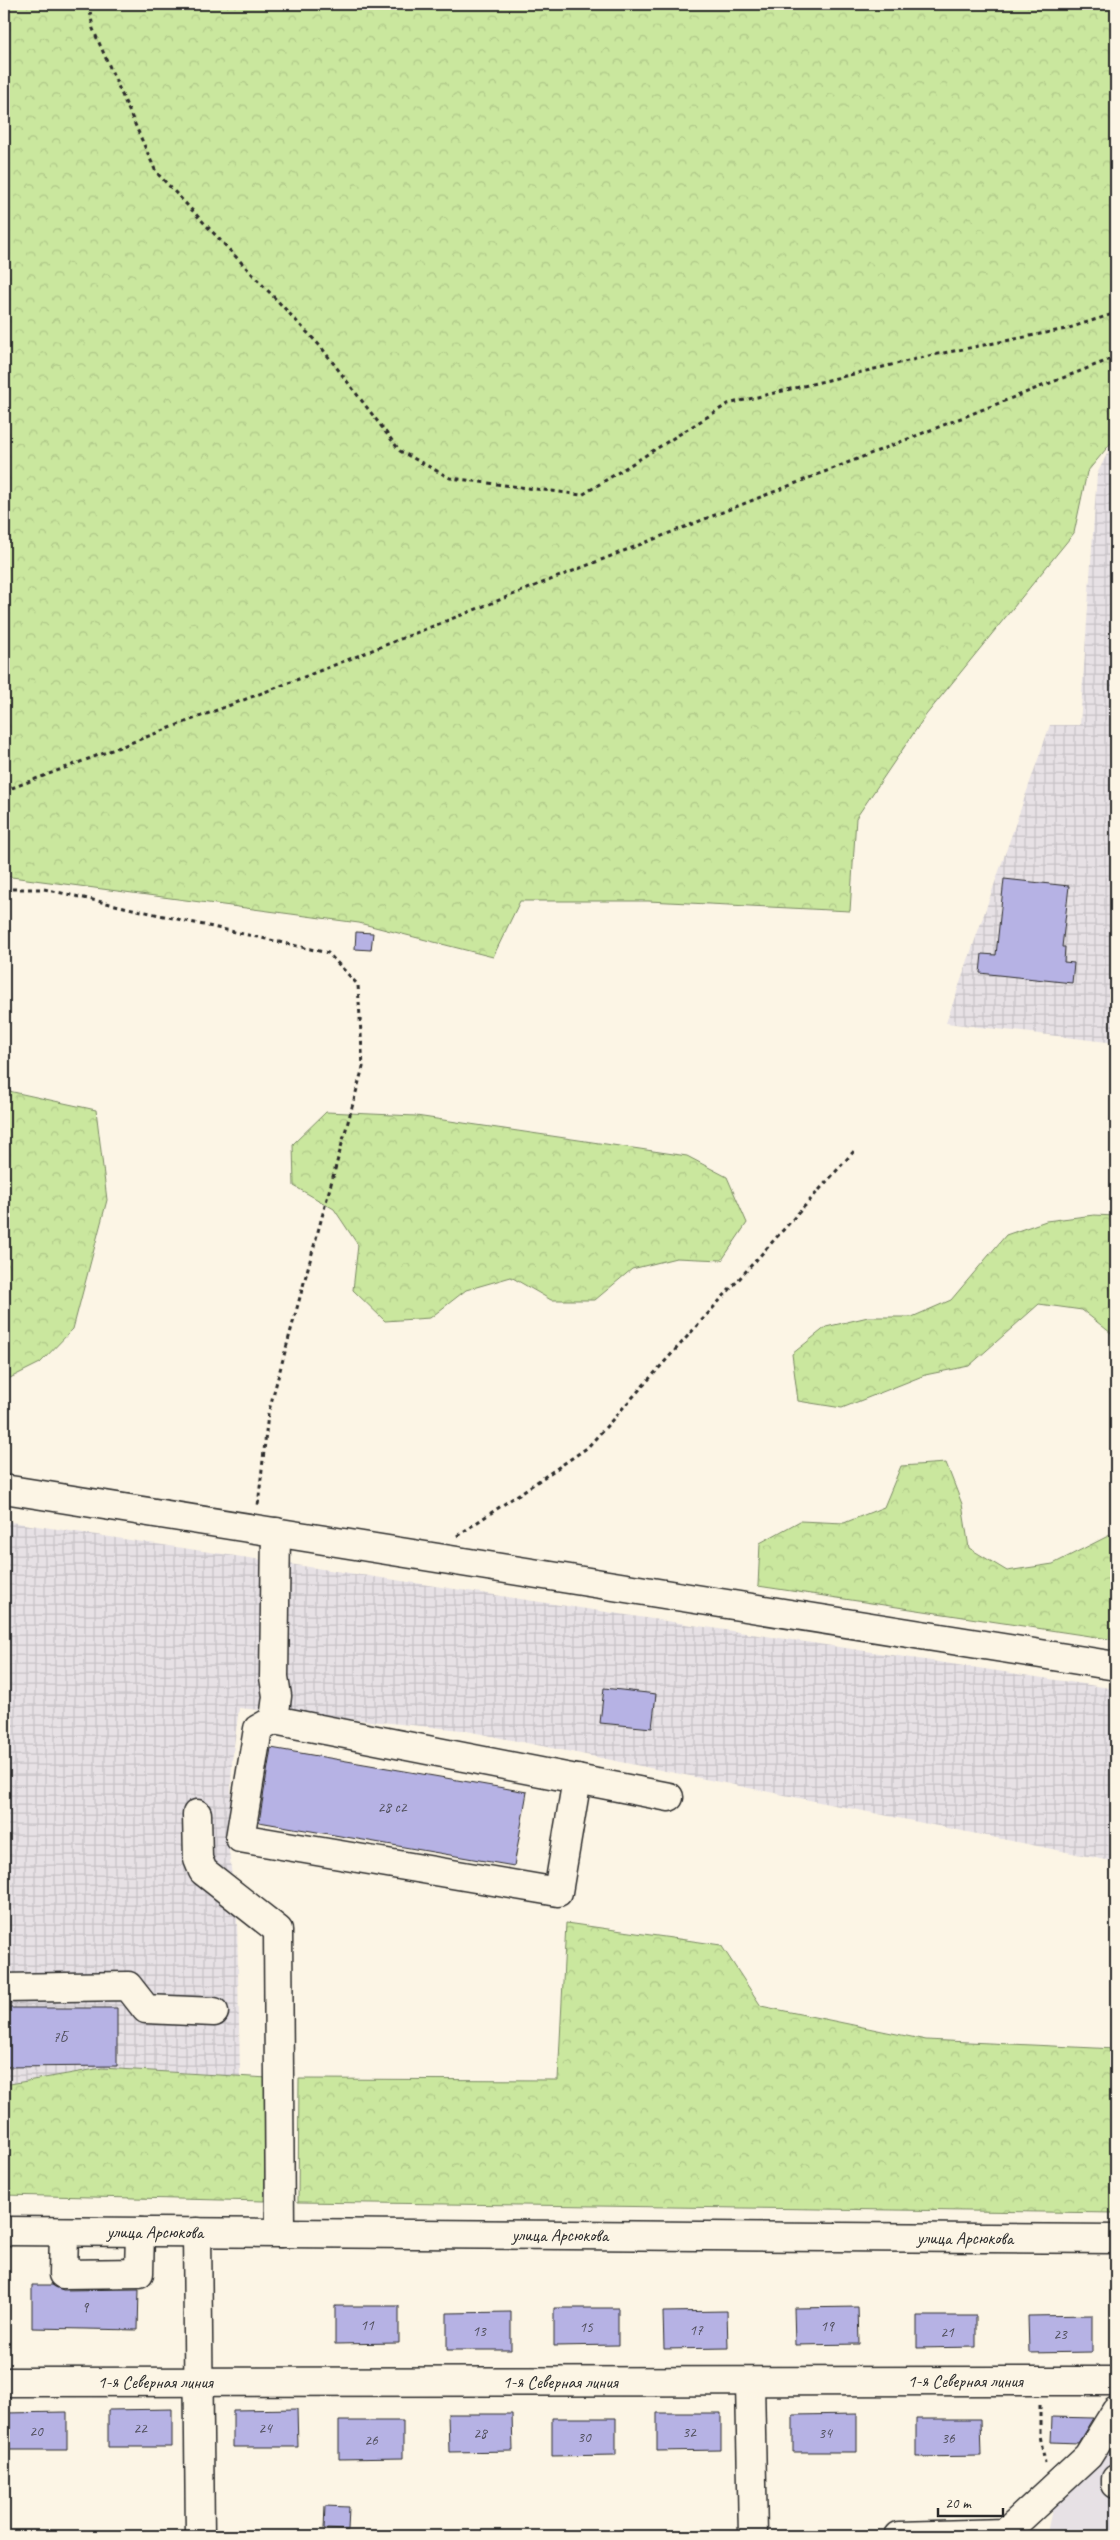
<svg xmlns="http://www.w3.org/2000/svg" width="1120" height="2540" viewBox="0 0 1120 2540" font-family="Caveat,sans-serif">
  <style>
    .built { fill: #e7e1e5 }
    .industrial { fill: url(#industrial-grid) }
    .forest { fill: url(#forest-crowns); stroke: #7a8964 }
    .building { fill: #b6b2e4; stroke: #2b2b2b }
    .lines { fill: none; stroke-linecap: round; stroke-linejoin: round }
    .minor-casing { stroke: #2b2b2b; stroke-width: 31 }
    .path { stroke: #2b2b2b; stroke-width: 3; stroke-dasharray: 4 4; stroke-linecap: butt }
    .minor { stroke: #fcf5e5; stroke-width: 28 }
    .labels { text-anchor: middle; stroke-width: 4; stroke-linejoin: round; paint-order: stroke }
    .number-label { font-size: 15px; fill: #4e4d59 }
    .street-label { font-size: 18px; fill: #2b2b2b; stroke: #fcf5e5 }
  </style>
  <defs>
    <pattern id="industrial-grid" width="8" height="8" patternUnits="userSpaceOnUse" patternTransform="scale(1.25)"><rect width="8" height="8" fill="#e7e1e5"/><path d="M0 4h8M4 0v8" fill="none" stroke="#c6c1c5"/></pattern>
    <pattern id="forest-crowns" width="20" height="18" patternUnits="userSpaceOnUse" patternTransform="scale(1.25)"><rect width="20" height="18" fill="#cae79e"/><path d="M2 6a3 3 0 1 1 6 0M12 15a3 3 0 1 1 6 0" fill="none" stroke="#aec688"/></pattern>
  </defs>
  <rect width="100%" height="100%" fill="#fcf5e5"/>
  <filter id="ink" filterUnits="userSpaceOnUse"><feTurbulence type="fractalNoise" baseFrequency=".02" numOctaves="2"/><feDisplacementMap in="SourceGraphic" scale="10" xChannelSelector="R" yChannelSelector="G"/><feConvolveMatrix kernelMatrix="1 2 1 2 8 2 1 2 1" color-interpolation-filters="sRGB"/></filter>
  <g filter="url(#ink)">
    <!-- built -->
    <path class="built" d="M1116 2422V2536H1050L1047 2533 1053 2504Z"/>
    <!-- industrial -->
    <g class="industrial">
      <path d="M1116 442V1043L946 1023 1050 725H1080L1097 474 1109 450Z"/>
      <path d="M4 1521 1116 1689V1862L462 1730 239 1708 232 1761 229 1851 237 1919 240 2076 102 2068 4 2085Z"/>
    </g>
    <!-- forest -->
    <g class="forest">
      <path d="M4 4H1116V437L1087 472 1074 533 926 715 856 818 850 911 648 901H520L493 957 359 923 4 876Z"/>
      <path d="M4 1090 96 1110 107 1200 73 1329 40 1363 4 1381Z"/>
      <path d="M326 1112 416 1116 687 1156 727 1177 747 1223 722 1260 676 1258 632 1269 595 1300H551L511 1277 466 1290 430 1318 385 1321 353 1290 358 1245 334 1209 294 1186 293 1144Z"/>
      <path d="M1094 1215 1116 1216V1337L1082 1310 1039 1304 969 1366 925 1375 842 1408 798 1401 792 1354 826 1327 868 1317H912L951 1300 1006 1235 1046 1221Z"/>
      <path d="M946 1463 962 1504 969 1548 1007 1571 1053 1564 1116 1532V1640L758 1586 760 1543 800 1521 844 1523 884 1507 901 1466Z"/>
      <path d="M566 1923 721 1945 761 2006 926 2040 1116 2049V2213L298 2202 299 2079 558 2080Z"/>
      <path d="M102 2068 268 2078 264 2201 4 2195V2085Z"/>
    </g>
    <!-- building -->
    <g class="building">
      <path d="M1004 879 1069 886 1062 947H1065L1064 962 1074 963 1072 983 980 973 982 954 996 955Z"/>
      <path d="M356 932 373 933 371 950 355 949Z"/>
      <path d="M604 1688 656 1694 652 1728 600 1723Z"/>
      <path d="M271 1748 527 1792 514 1866 259 1822Z"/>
      <path d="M4 2008H117V2066L4 2067Z"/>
      <path d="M32 2285H52L63 2290 139 2289 138 2330 32 2328Z"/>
      <path d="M335 2306H399V2343L335 2344Z"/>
      <path d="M858 2307 859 2344 795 2345 794 2308Z"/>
      <path d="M554 2308H618V2345L554 2346Z"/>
      <path d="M727 2311 728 2348 664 2349 663 2312Z"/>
      <path d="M511 2312V2350H447V2313Z"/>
      <path d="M1092 2315V2352L1029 2353 1028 2316Z"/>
      <path d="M917 2316H976V2347L917 2348Z"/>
      <path d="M172 2409V2447H108V2410Z"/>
      <path d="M297 2409 298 2447H233V2410Z"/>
      <path d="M67 2412V2450H4V2413Z"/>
      <path d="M657 2413H721V2450L657 2451Z"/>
      <path d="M448 2414H512L513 2451 449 2452Z"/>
      <path d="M857 2414V2452H793V2415Z"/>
      <path d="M1052 2417 1093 2418 1078 2443 1051 2442Z"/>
      <path d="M552 2418H616V2455L552 2456Z"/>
      <path d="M916 2419H980L981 2456 916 2457Z"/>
      <path d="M339 2421H403V2458L339 2459Z"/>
      <path d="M325 2506 349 2507 348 2530 324 2529Z"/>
    </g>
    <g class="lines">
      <defs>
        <g id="minor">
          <path d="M4 1489 1116 1666"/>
          <path d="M276 1532 274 1677 277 1696 274 1720 669 1797"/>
          <path d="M274 1720 258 1729 240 1838 558 1892 577 1779"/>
          <path d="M197 1814 198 1859 203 1871 278 1930 280 2233"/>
          <path d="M4 1988 128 1986 146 2009 214 2012"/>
          <path d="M4 2231 1116 2239"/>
          <path d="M64 2232 63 2274 139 2273 140 2232"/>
          <path d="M197 2232 200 2536"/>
          <path d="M4 2382 1116 2381"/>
          <path d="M750 2382 753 2536"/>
          <path d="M1116 2479V2484"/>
          <path d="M899 2536 1005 2533 1088 2456 1116 2411"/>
        </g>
      </defs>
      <!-- minor casing -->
      <use href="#minor" class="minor-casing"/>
      <!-- path -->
      <g class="path">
        <path d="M89 4 93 29 156 172 321 347 400 451 450 478 582 495 728 404 933 355 1066 329 1116 313"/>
        <path d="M4 791 304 677 1116 357"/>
        <path d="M4 889H44L328 953 358 985 363 1067 268 1414 258 1506"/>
        <path d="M457 1536 587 1448 856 1149"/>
        <path d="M1040 2405V2435L1045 2463"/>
      </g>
      <!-- minor -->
      <use href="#minor" class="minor"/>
    </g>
  </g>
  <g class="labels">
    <!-- number labels -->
    <g class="number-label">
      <text x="392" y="1812">28 с2</text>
      <text x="60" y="2042">7Б</text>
      <text x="85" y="2312">9</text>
      <text x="367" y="2330">11</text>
      <text x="827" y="2331">19</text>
      <text x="586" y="2332">15</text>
      <text x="696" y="2335">17</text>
      <text x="479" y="2336">13</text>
      <text x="947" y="2337">21</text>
      <text x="1060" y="2339">23</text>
      <text x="140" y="2433">22</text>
      <text x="265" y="2433">24</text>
      <text x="36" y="2436">20</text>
      <text x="689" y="2437">32</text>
      <text x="480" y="2438">28</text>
      <text x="825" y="2438">34</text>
      <text x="584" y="2442">30</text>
      <text x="948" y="2443">36</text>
      <text x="371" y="2445">26</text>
    </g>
    <!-- street labels -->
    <g class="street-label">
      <text x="155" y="2238">улица Арсюкова</text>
      <text x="560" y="2241">улица Арсюкова</text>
      <text x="965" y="2244">улица Арсюкова</text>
      <text x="965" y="2387">1-я Северная линия</text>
      <text x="155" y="2388">1-я Северная линия</text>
      <text x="560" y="2388">1-я Северная линия</text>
    </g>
  </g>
  <!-- margin -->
  <rect width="1120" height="2540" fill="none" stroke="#fcf5e5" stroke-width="20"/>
  <rect x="10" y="10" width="1100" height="2520" fill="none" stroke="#2b2b2b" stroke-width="2" filter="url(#ink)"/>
  <!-- scale -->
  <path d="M938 2508v8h65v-8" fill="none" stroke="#2b2b2b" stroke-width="2.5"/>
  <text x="945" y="2508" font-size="15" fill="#2b2b2b" stroke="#fcf5e5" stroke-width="4" paint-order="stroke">20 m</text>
</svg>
